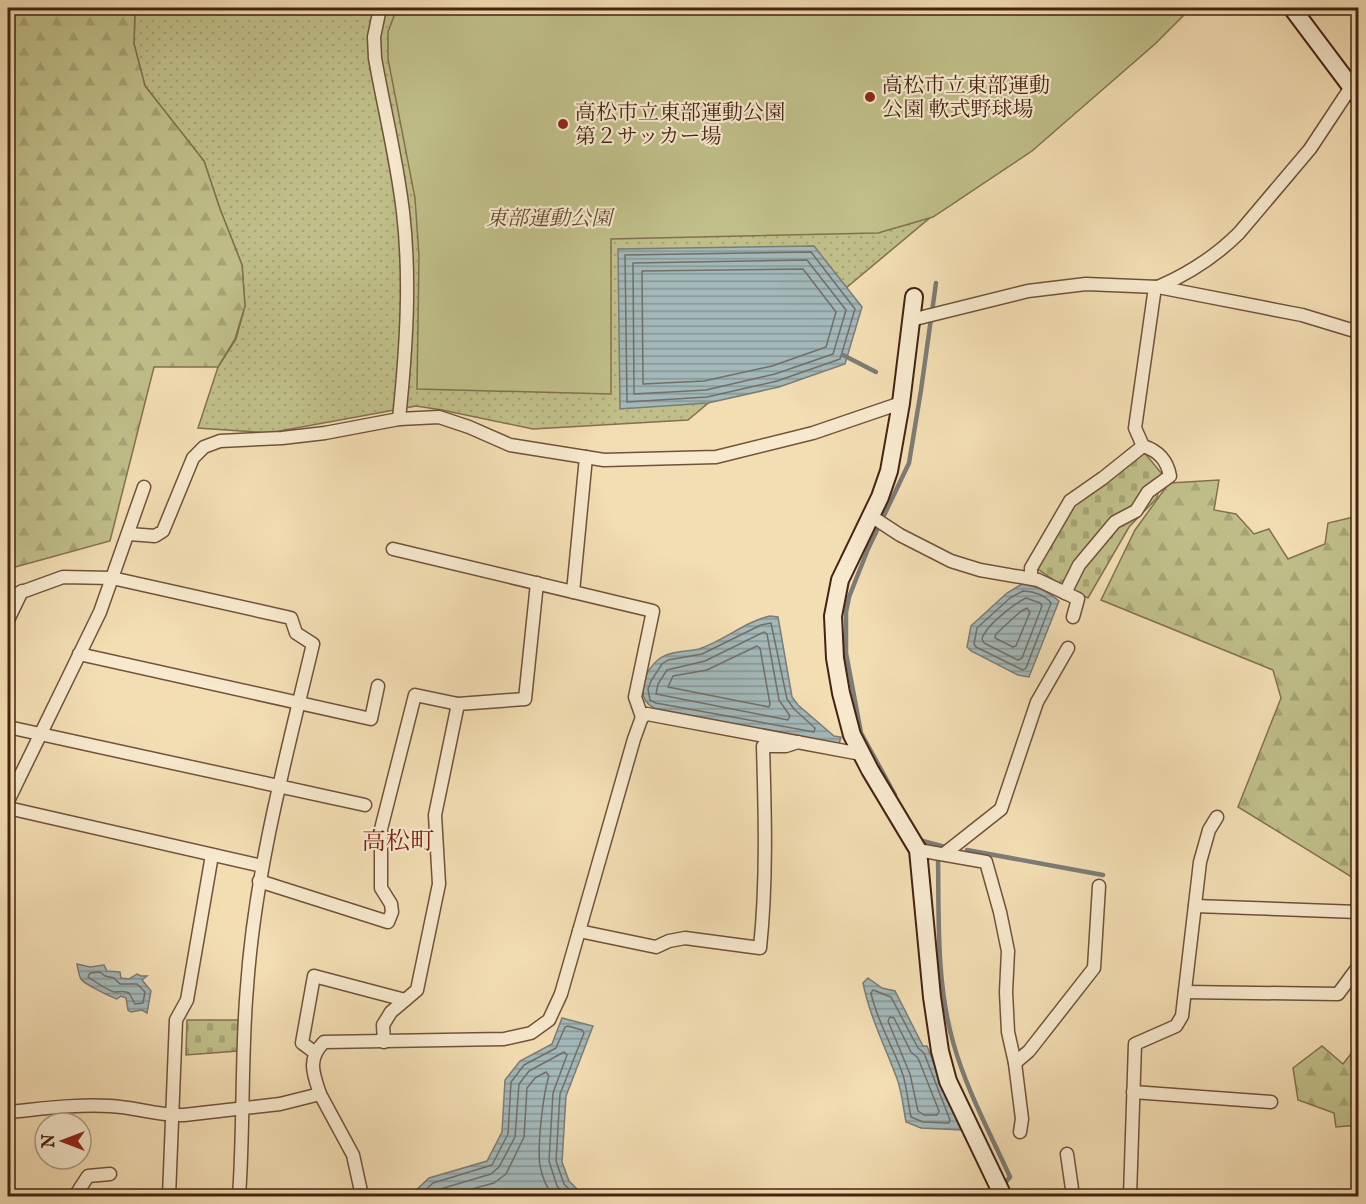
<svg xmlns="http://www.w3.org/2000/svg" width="1366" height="1204" viewBox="0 0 1366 1204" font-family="'IM FELL English','Noto Serif JP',serif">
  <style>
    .grass { fill: url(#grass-dots); stroke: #82714e; stroke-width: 1.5 }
    .forest { fill: url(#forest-firs); stroke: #82714e; stroke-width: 1.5 }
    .cemetery { fill: url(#cemetery-stones); stroke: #82714e; stroke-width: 1.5 }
    .garden { fill: #c0bf89; stroke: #82714e; stroke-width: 1.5 }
    .water { fill: url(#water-rules); stroke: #7c7c76; stroke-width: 1.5 }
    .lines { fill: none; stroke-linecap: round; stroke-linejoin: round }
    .shore { stroke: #736e66; stroke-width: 1.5 }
    .stream { stroke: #7c7c76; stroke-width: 4.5 }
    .street-casing { stroke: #70523a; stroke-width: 15 }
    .secondary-casing { stroke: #442312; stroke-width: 20 }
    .street { stroke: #f7e9ce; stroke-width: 12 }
    .secondary { stroke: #f7e9ce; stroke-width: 16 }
    .poi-dot { fill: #8f2418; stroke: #f7e9ce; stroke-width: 2 }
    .labels { text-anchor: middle; stroke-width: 4.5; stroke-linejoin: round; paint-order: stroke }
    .poi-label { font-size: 21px; fill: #442312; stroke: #f7e9ce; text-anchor: start }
    .park-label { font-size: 21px; font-style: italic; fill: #634a30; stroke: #f7e9ce }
    .quarter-label { font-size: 24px; fill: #7a1f14; stroke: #f7e9ce }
  </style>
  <defs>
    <pattern id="grass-dots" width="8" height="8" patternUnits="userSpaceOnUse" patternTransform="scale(1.5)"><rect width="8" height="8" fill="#c0bf89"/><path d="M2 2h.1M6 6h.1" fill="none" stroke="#a6a475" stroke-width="1.8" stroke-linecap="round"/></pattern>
    <pattern id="forest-firs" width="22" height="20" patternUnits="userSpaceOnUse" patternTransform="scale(1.5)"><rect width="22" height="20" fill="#c0bf89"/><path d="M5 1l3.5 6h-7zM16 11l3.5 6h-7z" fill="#a6a475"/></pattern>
    <pattern id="cemetery-stones" width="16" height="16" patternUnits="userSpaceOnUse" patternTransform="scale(1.5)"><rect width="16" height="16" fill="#c0bf89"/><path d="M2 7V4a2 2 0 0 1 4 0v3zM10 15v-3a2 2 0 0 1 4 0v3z" fill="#a6a475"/></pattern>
    <pattern id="water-rules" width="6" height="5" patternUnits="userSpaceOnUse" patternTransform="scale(1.5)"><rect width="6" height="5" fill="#a2b8b9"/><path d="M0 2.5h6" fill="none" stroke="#869595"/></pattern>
  </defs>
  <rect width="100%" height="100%" fill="#f3ddb3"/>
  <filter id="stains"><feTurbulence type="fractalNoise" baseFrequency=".00333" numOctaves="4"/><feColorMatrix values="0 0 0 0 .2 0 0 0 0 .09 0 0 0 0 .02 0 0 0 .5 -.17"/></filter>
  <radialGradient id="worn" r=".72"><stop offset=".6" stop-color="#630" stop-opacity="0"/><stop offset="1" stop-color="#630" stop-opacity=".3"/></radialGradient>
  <!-- grass -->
  <path class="grass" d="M135 8H1181L688 420 533 429 442 410 416 406 269 433 198 428 218 367 236 339 245 306 242 265 220 209 204 161 145 86 134 44Z"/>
  <!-- forest -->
  <g class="forest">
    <path d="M8 8H135L134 44 145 86 204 161 220 209 242 265 245 306 235 339 218 367H154L110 541 8 569Z"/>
    <path d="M1219 480 1214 510 1236 514 1254 534 1269 529 1288 559 1325 544 1328 523 1358 516V881L1238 807 1281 698 1273 670 1101 600 1135 530 1169 483Z"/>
    <path d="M1358 1045V1125L1336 1127 1334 1113 1298 1100 1293 1068 1322 1046 1343 1064Z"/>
  </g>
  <!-- cemetery -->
  <g class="cemetery">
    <path d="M1143 451 1162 474 1157 498 1129 527 1088 598 1061 585 1035 567 1071 505Z"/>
    <path d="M187 1020H238V1051L186 1055Z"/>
  </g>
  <!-- garden -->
  <path class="garden" d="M397 8H1191L1155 44 1032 151 933 217 878 233 611 239V394L417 389 419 256 415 198 388 59V32Z"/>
  <!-- water -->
  <g class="water">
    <path d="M814 246 862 307 845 364 779 387 708 403 620 409 618 249Z"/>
    <path d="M1022 584C1037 586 1047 591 1059 601L1029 677 1018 675 971 651 967 647 971 626 1007 593Z"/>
    <path d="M770 616 778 617 792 697 798 705 834 736 841 737 839 744 654 708C634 698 644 670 659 659 669 651 686 652 699 649 724 641 744 622 770 616Z"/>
    <path d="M77 964 90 967 104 965 107 971 120 972 121 978 129 979 137 974 141 976H147L142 980 151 991 147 1013 142 1010 131 1012 128 1010 126 998 121 996 117 999C111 997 84 984 81 979 79 976 78 969 77 964Z"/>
    <path d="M868 978 882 988 895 991 923 1046H927L961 1130 921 1128 906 1122C903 1107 902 1090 896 1076 884 1044 870 1017 863 983Z"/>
    <path d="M562 1018 593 1026 566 1096 562 1162 569 1181 584 1196H406L413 1193 429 1178 487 1161 502 1132 505 1080 520 1061 552 1044Z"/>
  </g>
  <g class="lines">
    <!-- shore -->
    <g class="shore">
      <path d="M811 252 855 309 840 359 777 381 707 397 627 402 625 255Z"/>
      <path d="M807 260 846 310 833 354 775 374 706 390 634 394 633 263Z"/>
      <path d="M803 269 836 312 826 347 772 366 704 381 643 384 642 271Z"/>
      <path d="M1023 591C1033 591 1045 595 1051 603L1026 668 1023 670 976 647 974 644 977 628 1010 598Z"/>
      <path d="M1026 598 1040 603 1042 606 1022 658 1018 660 984 643 982 639C985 626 1014 604 1026 598Z"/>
      <path d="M1027 608 1030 612 1016 646 1013 647 995 638 996 634 1020 612Z"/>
      <path d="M771 623 787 699 794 709 815 728 814 732 656 703 650 700 648 689 651 681 662 664 668 660 702 654 761 625Z"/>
      <path d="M764 632 767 634 779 700 790 716 788 720 656 694 658 684 667 670 705 661Z"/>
      <path d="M757 646 760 648 770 704 769 707 668 687 673 676 707 670Z"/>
      <path d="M100 972 105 976 114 978 120 984H137L145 992 143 1003 135 1004 129 993C123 990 120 992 115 992 111 992 91 979 88 977L90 973Z"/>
      <path d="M873 990 891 997 918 1048 924 1053 950 1120 949 1123 923 1122 911 1117C908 1103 907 1088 903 1075 894 1048 877 1022 871 993Z"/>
      <path d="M890 1017 894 1018 911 1052 918 1058 939 1111 937 1115H924L918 1111 910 1074 888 1021Z"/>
      <path d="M419 1196 433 1183 492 1165 508 1134 511 1082 524 1065 556 1048 565 1027 568 1026 582 1030 584 1033 560 1094 556 1161 564 1184 576 1196"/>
      <path d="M430 1196 437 1190 491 1174 499 1167 515 1137 519 1084 529 1071 564 1052 567 1055 553 1093 549 1161 557 1186 566 1196"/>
      <path d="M446 1196 494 1183 506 1174 524 1137 527 1088 535 1078 546 1072 549 1076C543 1094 537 1147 540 1166 542 1176 547 1188 553 1196"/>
    </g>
    <!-- stream -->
    <g class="stream">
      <path d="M843 355 876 372"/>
      <path d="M895 795 861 733 846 653V612L849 597 868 549 909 463 921 390 936 283"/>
      <path d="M919 840 945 847"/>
      <path d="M967 850 1103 875"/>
      <path d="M938 855C939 917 936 981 953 1042 966 1089 990 1133 1010 1177L1003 1185"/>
    </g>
    <defs>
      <g id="street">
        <path d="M380 8 374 37 375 58C384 109 397 160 403 212 411 280 406 351 399 419"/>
        <path d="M1158 287C1188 274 1216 256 1239 233L1310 149 1351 87"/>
        <path d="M911 320 1028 291 1086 284 1158 287 1302 315 1358 332"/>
        <path d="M871 516 900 535 951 561 980 570 1038 580 1078 599 1073 617"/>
        <path d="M129 534 155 536 163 531 193 458 204 447 220 441 282 438 325 433 399 419 439 417 469 427 510 445 604 460 716 457 813 433 901 403"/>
        <path d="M1031 578V568L1070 501 1103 478 1143 446"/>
        <path d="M573 592 586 457"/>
        <path d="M1065 593 1079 565 1115 522 1136 511 1148 492 1170 476C1167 460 1159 451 1143 446L1135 428 1155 287"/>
        <path d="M8 597 63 577 112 578 291 618 296 633 313 644C286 757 255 871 247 987 241 1056 244 1127 239 1196"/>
        <path d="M8 620 22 591"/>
        <path d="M79 654 371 719 378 686"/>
        <path d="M642 717 647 714 861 754"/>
        <path d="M8 727 365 805"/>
        <path d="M8 801 100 612 144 487"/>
        <path d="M8 808 262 866"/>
        <path d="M918 850 986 862 1000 912 1008 951 1006 992 1008 1032 1015 1063 1022 1119 1020 1132"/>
        <path d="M944 854 1001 809 1037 702 1068 648"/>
        <path d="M259 881 388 922 392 912 391 904 381 888V829L415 695 458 704"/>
        <path d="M1195 906 1358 912"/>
        <path d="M579 931 656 947 669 941 685 938 760 948C767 881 765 813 763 746H786L798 742"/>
        <path d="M1185 992 1338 994 1358 967"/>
        <path d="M384 1042 383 1025 391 1012 417 990 439 884 435 815 458 704 525 699 537 583"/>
        <path d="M314 1052 302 1043 314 976 405 1000"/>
        <path d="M1015 1063 1029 1051 1094 968 1099 886"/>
        <path d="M1133 1092 1271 1102"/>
        <path d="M320 1094C313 1073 307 1059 324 1042L504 1039 531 1033 549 1020 561 994 634 739 642 717 635 697 653 611 393 549"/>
        <path d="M8 1112C41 1109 76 1104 110 1106 135 1107 160 1116 184 1115L280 1104 320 1094 353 1155 362 1196"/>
        <path d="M1067 1154 1073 1196"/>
        <path d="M75 1196 88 1176 110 1174"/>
        <path d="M169 1196 176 1020 187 1000 212 855"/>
        <path d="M1130 1196 1135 1044 1176 1026 1182 1016 1200 862 1209 830 1217 817"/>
      </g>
      <g id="secondary">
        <path d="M1292 8 1358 96"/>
        <path d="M914 297 901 403 889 471 880 497 840 580 833 616 835 658 841 693 852 735 870 770 918 850 932 997 940 1051 948 1081 1003 1196"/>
      </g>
    </defs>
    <!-- street casing -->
    <use href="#street" class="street-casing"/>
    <!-- secondary casing -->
    <use href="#secondary" class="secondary-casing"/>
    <!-- street -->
    <use href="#street" class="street"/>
    <!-- secondary -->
    <use href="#secondary" class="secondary"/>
  </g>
  <!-- markers -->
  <g class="poi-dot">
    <circle cx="870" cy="97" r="6"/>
    <circle cx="563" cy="124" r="6"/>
  </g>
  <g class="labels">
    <!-- poi labels -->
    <g class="poi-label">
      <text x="882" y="92">高松市立東部運動<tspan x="882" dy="24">公園 軟式野球場</tspan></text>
      <text x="575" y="119">高松市立東部運動公園<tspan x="575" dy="24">第２サッカー場</tspan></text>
    </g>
    <!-- park labels -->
    <g class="park-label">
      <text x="549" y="225">東部運動公園</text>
    </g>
    <!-- quarter labels -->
    <g class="quarter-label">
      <text x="398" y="849">高松町</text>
    </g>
  </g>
  <!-- margin -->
  <rect width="1366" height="1204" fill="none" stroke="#f3ddb3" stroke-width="30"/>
  <rect x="9" y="9" width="1348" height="1186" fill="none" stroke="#442312" stroke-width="3"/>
  <rect x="15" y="15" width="1336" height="1174" fill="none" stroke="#442312" stroke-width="1.5"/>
  <!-- north arrow -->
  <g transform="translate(63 1141) rotate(270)"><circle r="28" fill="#f7e9ce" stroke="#af9a83" stroke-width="1.5"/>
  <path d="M0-4.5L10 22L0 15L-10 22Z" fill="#8f2418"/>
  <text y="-9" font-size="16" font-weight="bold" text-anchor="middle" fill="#442312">N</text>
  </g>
  <rect width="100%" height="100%" filter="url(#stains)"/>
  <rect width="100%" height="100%" fill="url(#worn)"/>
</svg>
